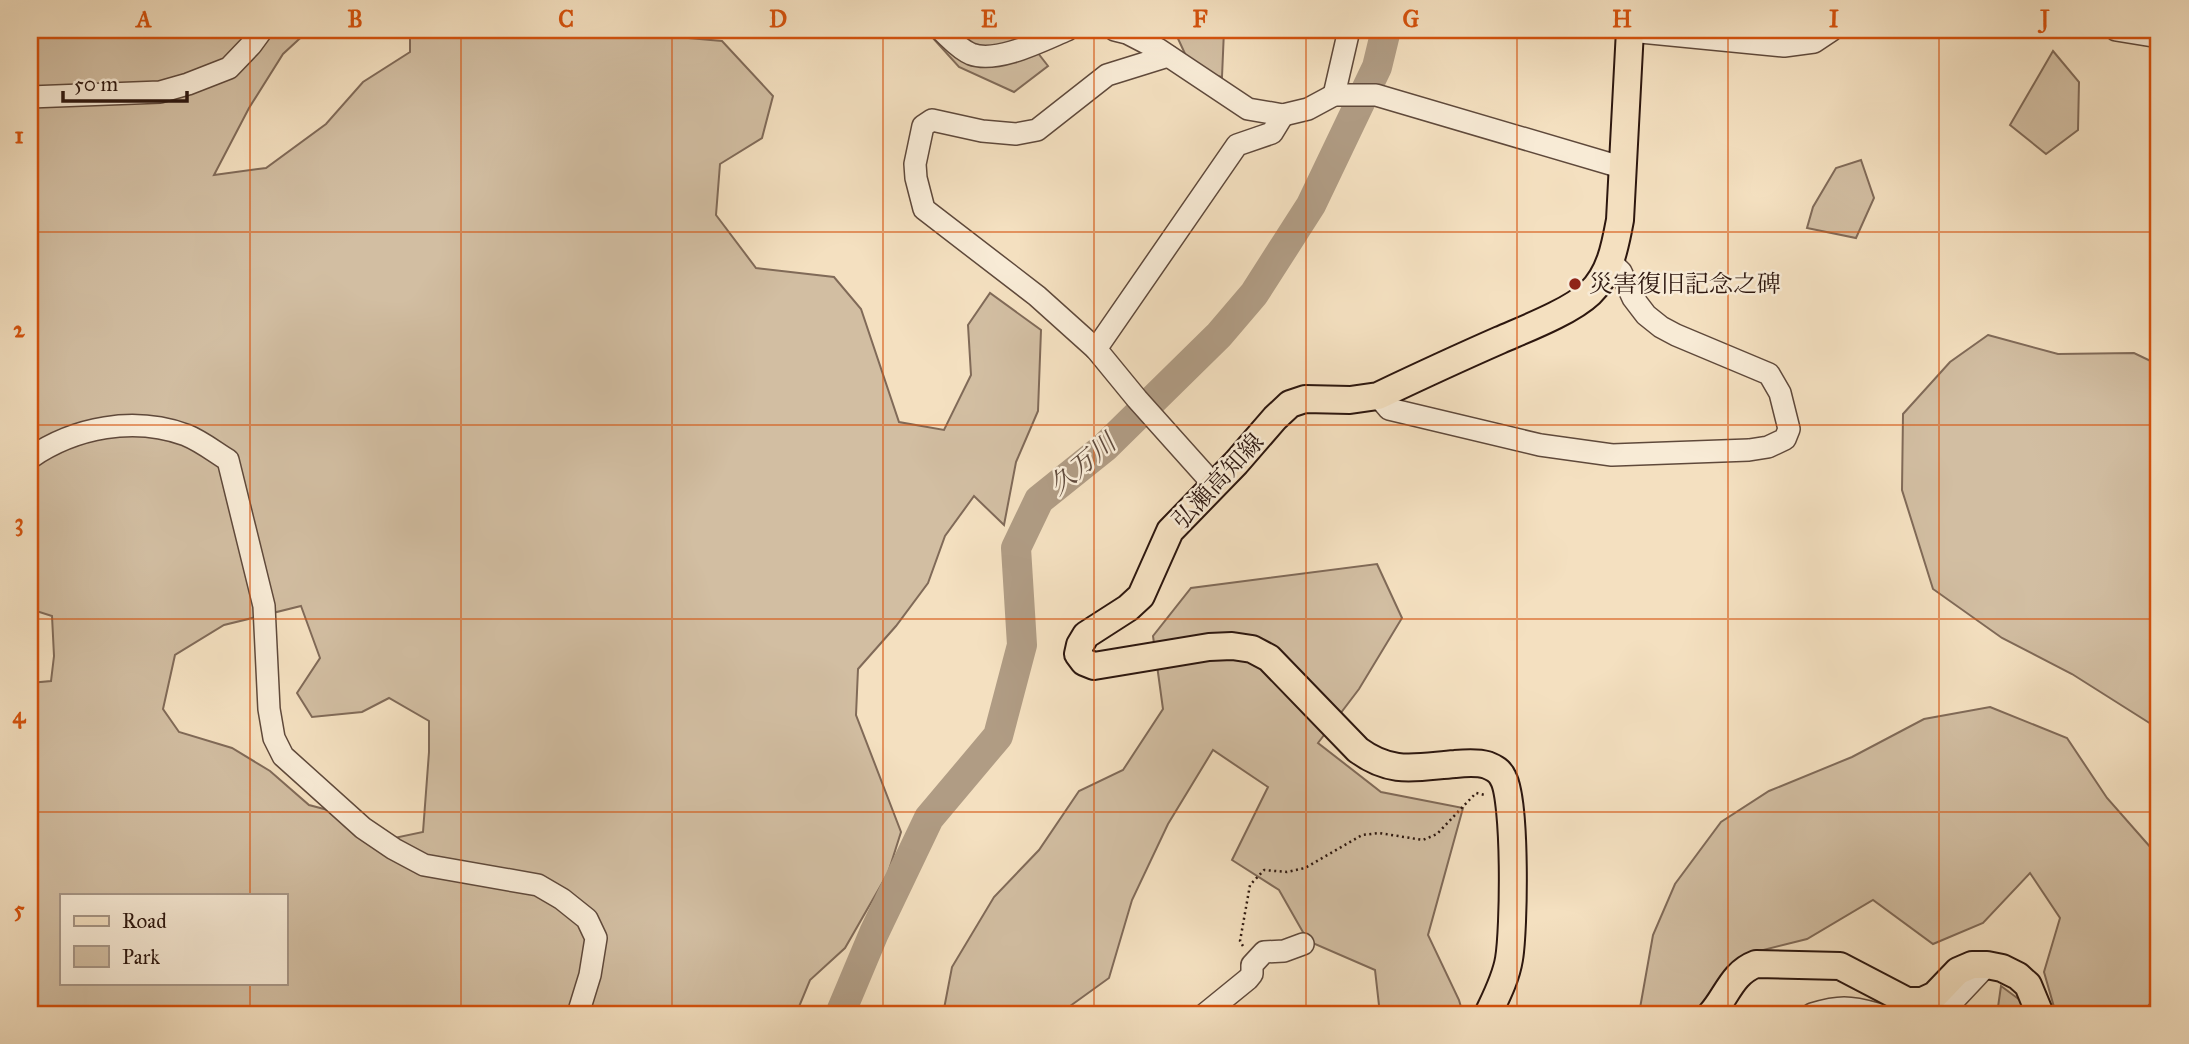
<svg xmlns="http://www.w3.org/2000/svg" width="2189" height="1044" viewBox="0 0 2189 1044" font-family="'IM FELL Great Primer','Noto Serif JP',serif">
  <style>
    .green { fill: #d2bea2; stroke: #806a58; stroke-width: 2; fill-rule: evenodd }
    .lines { fill: none; stroke-linecap: round; stroke-linejoin: round }
    .river { stroke: #b09c84; stroke-width: 30 }
    .minor-casing { stroke: #5f493b; stroke-width: 24 }
    .major-casing { stroke: #2d170f; stroke-width: 30 }
    .path { stroke: #2d170f; stroke-width: 2.5; stroke-dasharray: 2 3.5; stroke-linecap: butt }
    .minor { stroke: #f8ebd6; stroke-width: 21 }
    .major { stroke: #f4e0c0; stroke-width: 26 }
    .grid { fill: none; stroke: #d5520c; stroke-width: 2; stroke-opacity: 0.55 }
    .poi-dot { fill: #8f2418; stroke: #f8ebd6; stroke-width: 2.5 }
    .labels { text-anchor: middle; stroke-width: 5; stroke-linejoin: round; paint-order: stroke }
    .poi-label { font-size: 24px; fill: #2d170f; stroke: #f8ebd6; text-anchor: start }
    .street-label { font-size: 24px; fill: #2d170f; stroke: #f8ebd6 }
    .water-label { font-size: 26px; font-style: italic; fill: #614c3e; stroke: #f8ebd6 }
    .neatline { fill: none; stroke: #d5520c; stroke-width: 2.5 }
    .grid-label { font-size: 23px; text-anchor: middle; font-weight: bold; fill: #d5520c }
  </style>
  <rect width="100%" height="100%" fill="#f4e0c0"/>
  <filter id="stains"><feTurbulence type="fractalNoise" baseFrequency=".00286" numOctaves="4"/><feColorMatrix values="0 0 0 0 .2 0 0 0 0 .09 0 0 0 0 .02 0 0 0 .5 -.17"/></filter>
  <radialGradient id="worn" r=".72"><stop offset=".6" stop-color="#630" stop-opacity="0"/><stop offset="1" stop-color="#630" stop-opacity=".3"/></radialGradient>
  <!-- green -->
  <g class="green">
    <path d="M40 30H309L283 54 249 108 214 175 266 168 326 124 363 82 410 52V30H646L655 35 722 41 773 96 762 138 720 164 716 215 756 268 834 277 861 309 899 422 944 430 971 375 968 325 990 293 1041 330 1038 411 1016 462 1004 525 974 496 945 536 928 583 896 626 858 669 856 715 901 832 888 873 845 948 810 980 796 1014H30V683L51 681 54 656 52 616 30 609V38ZM301 606 320 658 297 693 312 717 362 712 389 698 429 721V752L423 832 385 840 343 814 309 805 270 771 232 748 179 732 163 709 175 655 224 625ZM61 895H285V983H61Z"/>
    <path d="M919 30H1020L1048 66 1014 92 959 67 932 37Z"/>
    <path d="M1174 30H1224L1222 77 1193 71Z"/>
    <path d="M2053 51 2079 82 2078 130 2046 154 2010 125Z"/>
    <path d="M1861 160 1874 198 1856 238 1807 228 1813 207 1836 168Z"/>
    <path d="M1988 335 2058 354 2134 353 2159 365V729L2072 674 2002 638 1933 589 1902 490 1903 414 1950 362Z"/>
    <path d="M1377 564 1402 618 1359 689 1318 743 1381 792 1463 808 1428 935 1459 1000 1463 1014H1380L1375 970 1308 941 1279 890 1232 860 1268 787 1213 750 1168 824 1132 900 1109 978 1059 1014H943L952 967 994 897 1039 850 1079 791 1123 770 1163 709 1153 636 1191 588Z"/>
    <path d="M1990 707 2067 738 2107 798 2159 857V992L2142 1014H2056L2044 972 2060 918 2030 873 1983 923 1933 944 1873 900 1807 939 1743 955 1710 1006 1696 1014H1649L1640 1008 1653 935 1675 884 1721 822 1769 791 1852 757 1924 719Z"/>
    <path d="M2001 986 2020 1000 2024 1014H1997Z"/>
  </g>
  <g class="lines">
    <!-- river -->
    <path class="river" d="M840 1014 874 933 929 818 998 736 1022 645 1016 548 1039 500 1105 447 1219 335 1254 294 1311 205 1377 67 1386 30"/>
    <defs>
      <g id="minor">
        <path d="M941 30C950 38 959 49 971 54 997 64 1043 40 1067 30"/>
        <path d="M1115 30 1127 33 1158 49 1248 109 1283 115 1308 109 1334 95H1376L1624 168"/>
        <path d="M2116 30 2159 37"/>
        <path d="M1630 31 1784 46 1814 42 1832 30"/>
        <path d="M1168 56 1107 75 1037 130 1016 134 982 131 932 120 923 126 915 164 916 178 924 209 1037 296 1096 349 1137 399 1214 485"/>
        <path d="M1334 95 1349 30"/>
        <path d="M30 97 160 92 188 84 229 68 251 45 262 30"/>
        <path d="M1096 349 1237 145 1272 133 1283 115"/>
        <path d="M1378 396 1389 409 1540 445 1612 455 1749 450 1768 447 1785 439 1789 429 1780 393 1769 374 1676 335 1661 327 1646 315 1633 298 1621 272 1610 261"/>
        <path d="M30 458C75 427 134 416 186 435 201 441 215 452 228 460L264 606 269 709 274 738 283 756 363 828 394 849 424 865 538 885 562 899 587 919 596 938 590 975 578 1014"/>
        <path d="M1205 1014 1248 979 1252 974V965L1264 952 1284 951 1303 944"/>
        <path d="M1812 1014C1839 1006 1849 1006 1877 1014"/>
        <path d="M1941 1014 1987 965"/>
      </g>
      <g id="major">
        <path d="M1488 1014C1496 997 1506 978 1509 959 1514 930 1516 800 1503 778 1500 771 1495 768 1487 765 1477 762 1465 763 1455 764 1416 767 1392 775 1358 750L1269 658 1252 649 1232 646 1209 647 1094 666 1084 662 1078 654 1080 645 1086 635 1128 608 1141 596 1170 531 1236 463 1275 418 1290 404 1305 399 1350 400 1378 396C1418 377 1459 358 1500 340 1525 329 1570 312 1590 293 1610 274 1615 247 1620 220L1630 30"/>
        <path d="M1711 1014C1727 996 1732 973 1756 964L1840 966 1907 1001H1922L1935 995 1958 971 1972 965H1987L2002 968 2018 976 2028 985 2040 1014"/>
      </g>
    </defs>
    <!-- minor casing -->
    <use href="#minor" class="minor-casing"/>
    <!-- major casing -->
    <use href="#major" class="major-casing"/>
    <!-- path -->
    <path class="path" d="M1243 946 1240 941 1250 885 1264 870 1287 872 1305 868 1362 835 1379 833 1423 840 1437 834 1476 793 1485 795"/>
    <!-- minor -->
    <use href="#minor" class="minor"/>
    <!-- major -->
    <use href="#major" class="major"/>
  </g>
  <!-- grid -->
  <path class="grid" d="M250 30V895M461 30V1014M672 30V1014M883 30V1014M1094 30V1014M1306 30V1014M1517 30V1014M1728 30V1014M1939 30V1014M30 232H2159M30 425H2159M30 619H2159M30 812H2159M250 983V1014"/>
  <!-- markers -->
  <circle class="poi-dot" cx="1575" cy="284" r="7"/>
  <g class="labels">
    <!-- poi labels -->
    <g class="poi-label">
      <text x="1589" y="292">災害復旧記念之碑</text>
    </g>
    <!-- street labels -->
    <g class="street-label">
      <text transform="translate(1218 481) rotate(-47)" y="8">弘瀬高知線</text>
    </g>
    <!-- water labels -->
    <g class="water-label">
      <text transform="translate(1082 464) rotate(-40)" y="9">久万川</text>
    </g>
  </g>
  <!-- margin -->
  <rect width="2189" height="1044" fill="none" stroke="#f4e0c0" stroke-width="77"/>
  <!-- legend -->
  <rect x="60" y="894" width="228" height="91" fill="#f8ebd6" stroke="#a79686" stroke-width="2"/>
  <rect x="74" y="916" width="35" height="10" fill="#f4e0c0" stroke="#a79686" stroke-width="2"/>
  <text x="122" y="928" font-size="21" fill="#2d170f">Road</text>
  <rect x="74" y="946" width="35" height="21" fill="#d2bea2" stroke="#a79686" stroke-width="2"/>
  <text x="122" y="964" font-size="21" fill="#2d170f">Park</text>
  <!-- scale -->
  <path d="M63 91v10h124v-10" fill="none" stroke="#2d170f" stroke-width="3.5"/>
  <text x="74" y="91" font-size="21" fill="#2d170f" stroke="#f8ebd6" stroke-width="5" paint-order="stroke">50 m</text>
  <rect x="38" y="38" width="2112" height="968" class="neatline"/>
  <g class="grid-label">
    <text x="144" y="27">A</text>
    <text x="355" y="27">B</text>
    <text x="566" y="27">C</text>
    <text x="778" y="27">D</text>
    <text x="989" y="27">E</text>
    <text x="1200" y="27">F</text>
    <text x="1411" y="27">G</text>
    <text x="1622" y="27">H</text>
    <text x="1834" y="27">I</text>
    <text x="2045" y="27">J</text>
    <text x="19" y="143">1</text>
    <text x="19" y="337">2</text>
    <text x="19" y="530">3</text>
    <text x="19" y="723">4</text>
    <text x="19" y="917">5</text>
  </g>
  <rect width="100%" height="100%" filter="url(#stains)"/>
  <rect width="100%" height="100%" fill="url(#worn)"/>
</svg>
